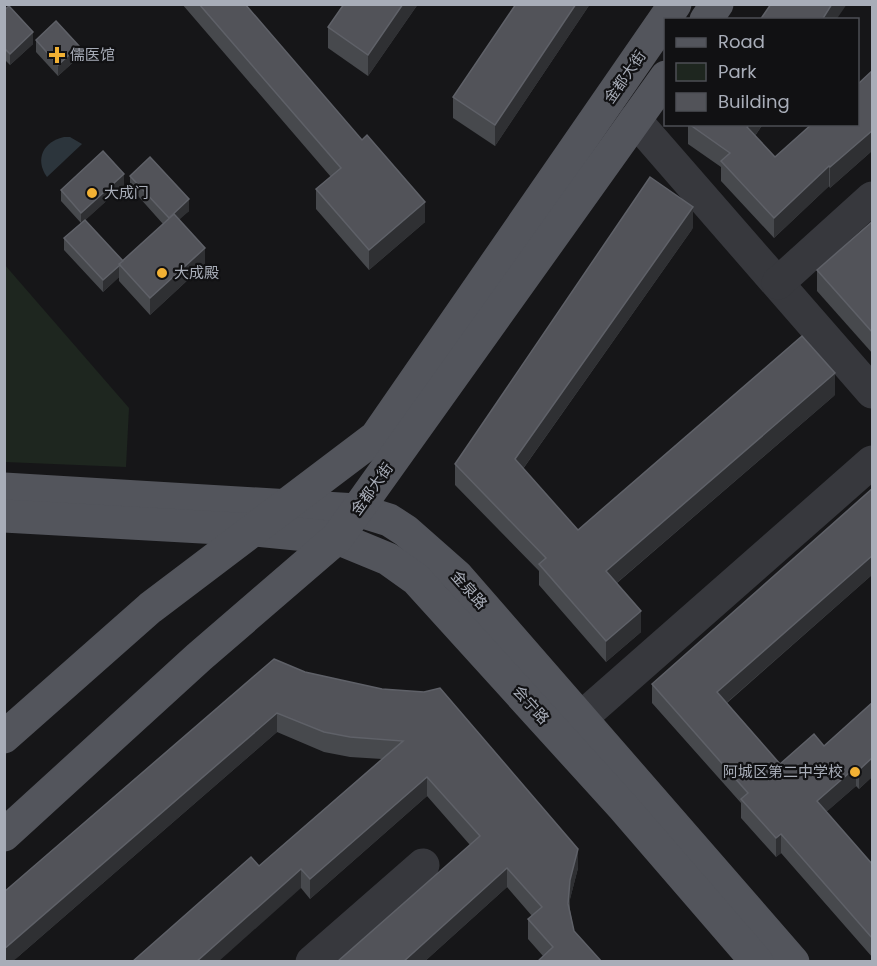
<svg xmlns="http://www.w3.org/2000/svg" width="877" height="966" viewBox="0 0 877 966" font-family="Poppins,'Noto Sans SC',sans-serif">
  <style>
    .green { fill: #1e261f }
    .water { fill: #2c353c }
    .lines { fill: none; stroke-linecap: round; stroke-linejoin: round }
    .minor { stroke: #37383d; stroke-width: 33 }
    .major { stroke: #53555c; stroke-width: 33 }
    .wall { fill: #47494d }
    .shaded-wall { fill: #2f3033 }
    .building { fill: #525359; stroke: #5f6168; stroke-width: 1.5 }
    .poi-dot { fill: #f2b134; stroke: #111113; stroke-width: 2 }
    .labels { text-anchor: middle; stroke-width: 4.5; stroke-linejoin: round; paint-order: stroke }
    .poi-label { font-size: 15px; fill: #a8adb8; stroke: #111113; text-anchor: start }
    .street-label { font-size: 15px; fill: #a8adb8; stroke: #111113 }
  </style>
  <rect width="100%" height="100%" fill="#161618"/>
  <!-- green -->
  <path class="green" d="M4 264 129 408 126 467 5 462Z"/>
  <!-- water -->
  <path class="water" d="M64 137H70L82 144 47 177C34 159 44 141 64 137Z"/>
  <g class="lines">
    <!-- minor -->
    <g class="minor">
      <path d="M635 120 872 392"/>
      <path d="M778 283 872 198"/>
      <path d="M581 718 872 462"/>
      <path d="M312 962 423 865"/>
    </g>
    <!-- major -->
    <g class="major">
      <path d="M706 20 717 4"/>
      <path d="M4 489 357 510 389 520 406 531 457 576 793 962"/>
      <path d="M4 516 256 530 337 538 388 559 416 579 623 807 757 962"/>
      <path d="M4 737 150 608 376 437 675 4"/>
      <path d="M4 835 199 657 337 538 666 77"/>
    </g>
  </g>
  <!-- wall -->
  <g class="wall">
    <path d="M182 4H245L425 222 369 270 316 209V189L331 177Z"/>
    <path d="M418 4 368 76 328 48V27Z"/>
    <path d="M516 4H590L495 146 453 118V97Z"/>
    <path d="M4 10 33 44 10 65 4 59Z"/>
    <path d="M36 40 79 57 58 76 36 52Z"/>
    <path d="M873 70V150L830 188 829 186 774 238 721 181V167L688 144V124H763L755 136 775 157Z"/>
    <path d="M130 176 189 211 179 219 205 264 150 315 119 281V277L103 292 64 250V238L81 223 61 201V190L124 185 85 220 123 261 163 224 130 187Z"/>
    <path d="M873 221V354L817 291V270Z"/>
    <path d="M693 228 523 469 578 530 835 395 617 583 641 632 606 662 539 585V571L455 485V464Z"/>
    <path d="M873 488V574L727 703 780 764 824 746 873 702V776L859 789 856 786 826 812 873 865V958L781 853 776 857 741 818V803L652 703V684Z"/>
    <path d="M305 672 382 689 578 868 570 899V910L574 931 543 956 528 939V919L532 916 507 887 424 962H337L470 845 427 796 310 899 301 888 259 866 382 759 350 757 324 752 277 732 12 962Z"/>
  </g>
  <!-- shaded-wall -->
  <g class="shaded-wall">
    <path d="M403 4H418L368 76V55Z"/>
    <path d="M576 4H590L495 146V125Z"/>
    <path d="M832 4H847L836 20H822Z"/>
    <path d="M33 32V44L10 65V54Z"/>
    <path d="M79 46V57L58 76V65Z"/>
    <path d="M749 124H763L747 147V127Z"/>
    <path d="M873 130V150L830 188V167Z"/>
    <path d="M829 166V186L774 238V218Z"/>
    <path d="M124 174V185L81 224V213Z"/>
    <path d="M189 199V211L169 229V218Z"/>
    <path d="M425 202V222L369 270V250Z"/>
    <path d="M693 207V228L515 480V459Z"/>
    <path d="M205 248V264L150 315V298Z"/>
    <path d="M119 266V277L103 292V280Z"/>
    <path d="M835 373V395L606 592V571Z"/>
    <path d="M873 555V574L717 711V692Z"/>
    <path d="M641 611V632L606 662V641Z"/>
    <path d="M277 713V732L12 962H4V949Z"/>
    <path d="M873 757V776L859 789V770Z"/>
    <path d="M856 767V786L817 820V801Z"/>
    <path d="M427 777V796L310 899V879Z"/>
    <path d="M781 834V853L776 857V838Z"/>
    <path d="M578 849V868L570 899 568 924V904L570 880Z"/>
    <path d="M507 868V887L424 962H403Z"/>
    <path d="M301 869V888L218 962H196Z"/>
  </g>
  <!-- building -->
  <g class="building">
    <path d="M199 4H245L362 140 367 135 425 202 369 250 316 189 341 168Z"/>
    <path d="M344 4H403L368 55 328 27Z"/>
    <path d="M516 4H576L495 125 453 97Z"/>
    <path d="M771 4H832L822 20H760Z"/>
    <path d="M9 6 33 32 10 54 4 48V10Z"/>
    <path d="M56 21 79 46 58 65 36 40Z"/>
    <path d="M873 70V130L830 167 829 166 774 218 721 161 730 153 689 124H749L747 127 775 157 812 124H858V84Z"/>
    <path d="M103 151 124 174 81 213 61 190Z"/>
    <path d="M150 157 189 199 169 218 130 176Z"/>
    <path d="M650 177 693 207 515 459 578 530 802 336 835 373 606 571 641 611 606 641 539 564 546 558 455 464Z"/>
    <path d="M174 214 205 248 150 298 119 264Z"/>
    <path d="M85 220 123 261 119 264 120 265 103 280 64 238Z"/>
    <path d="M873 221V333L817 270Z"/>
    <path d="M873 488V555L717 692 780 764 814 734 824 746 873 702V757L859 770 856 767 817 801 873 865V939L781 834 776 838 741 799 748 793 652 684Z"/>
    <path d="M274 659 305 672 382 689 424 692 440 688 578 849 570 880 568 904 574 931 602 962H537L553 947 528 919 542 907 507 868 403 962H337L480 836 427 777 310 879 301 869 196 962H132L251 857 259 866 403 741 350 737 324 732 277 713 4 949V892Z"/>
  </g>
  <!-- markers -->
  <g class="poi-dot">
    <path d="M54 46h6v6h6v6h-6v6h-6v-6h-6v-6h6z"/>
    <circle cx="92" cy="193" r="6"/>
    <circle cx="162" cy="273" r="6"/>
    <circle cx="855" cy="772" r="6"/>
  </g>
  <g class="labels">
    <!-- poi labels -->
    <g class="poi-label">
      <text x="70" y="60">儒医馆</text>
      <text x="104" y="198">大成门</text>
      <text x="174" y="278">大成殿</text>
      <text x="843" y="777" text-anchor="end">阿城区第二中学校</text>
    </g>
    <!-- street labels -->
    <g class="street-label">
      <text transform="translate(625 77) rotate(-55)" y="5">金都大街</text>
      <text transform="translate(372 489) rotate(-54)" y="5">金都大街</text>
      <text transform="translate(469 590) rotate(48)" y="5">金泉路</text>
      <text transform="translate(531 705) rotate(48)" y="5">会宁路</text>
    </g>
  </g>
  <!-- border -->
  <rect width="877" height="966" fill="none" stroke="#a8adb8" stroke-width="12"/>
  <!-- legend -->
  <rect x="664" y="18" width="195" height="108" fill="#111113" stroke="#4d4f55" stroke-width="1.5"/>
  <rect x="676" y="38" width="30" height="9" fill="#53555c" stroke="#4d4f55" stroke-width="1.5"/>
  <text x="718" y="48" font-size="18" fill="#a8adb8">Road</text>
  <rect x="676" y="63" width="30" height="18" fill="#1e261f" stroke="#4d4f55" stroke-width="1.5"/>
  <text x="718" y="78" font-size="18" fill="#a8adb8">Park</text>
  <rect x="676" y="93" width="30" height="18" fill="#525359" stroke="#4d4f55" stroke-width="1.5"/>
  <text x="718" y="108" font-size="18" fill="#a8adb8">Building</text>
</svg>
